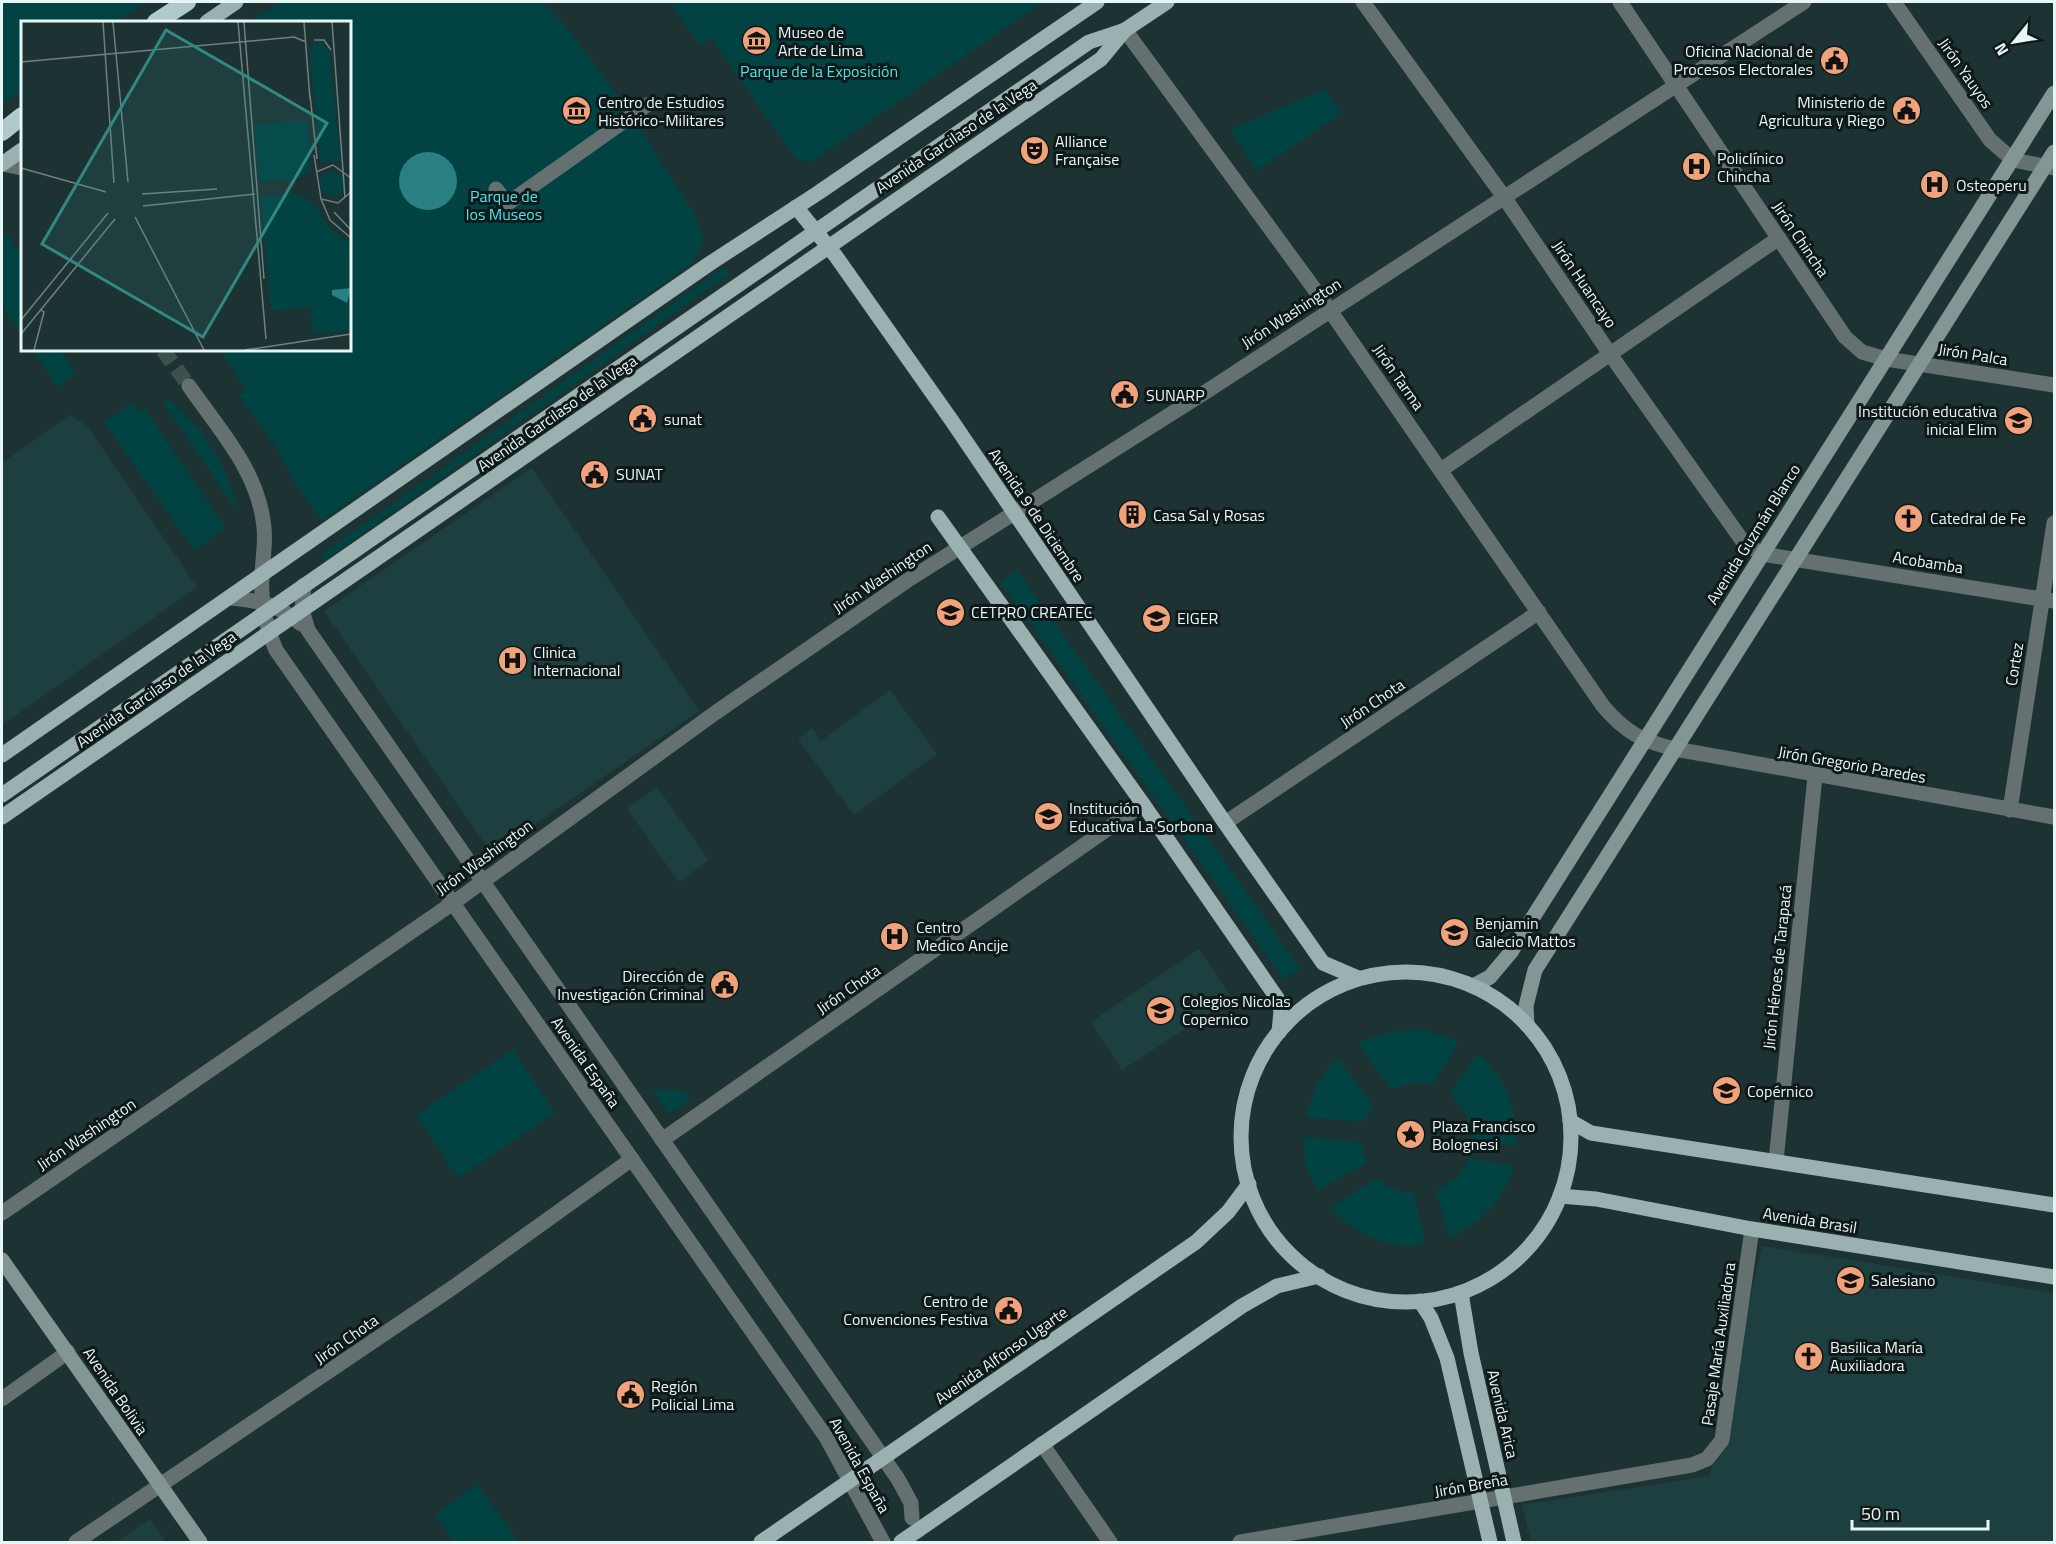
<svg xmlns="http://www.w3.org/2000/svg" width="2056" height="1544" viewBox="0 0 2056 1544" font-family="'Titillium Web',sans-serif">
  <style>
    .built { fill: #1e3f40 }
    .green { fill: #014243 }
    .water { fill: #297f81 }
    .lines { fill: none; stroke-linecap: round; stroke-linejoin: round }
    .tertiary-tunnel { stroke: #3c5050; stroke-width: 15; stroke-dasharray: 15 8; stroke-linecap: butt }
    .pedestrian { stroke: #657070; stroke-width: 15 }
    .minor { stroke: #657070; stroke-width: 15 }
    .tertiary { stroke: #657070; stroke-width: 15 }
    .secondary { stroke: #849595; stroke-width: 15 }
    .primary { stroke: #9bb1b1; stroke-width: 15 }
    .motorway { stroke: #b0cacb; stroke-width: 18 }
    .labels { text-anchor: middle; stroke-width: 6; stroke-linejoin: round; paint-order: stroke }
    .poi-label { font-size: 16px; fill: #e9f6f6; stroke: #0f1919; text-anchor: start }
    .park-label { font-size: 16px; fill: #45e7eb; stroke: #0f1919 }
    .street-label { font-size: 16px; fill: #e9f6f6; stroke: #0f1919 }
    .inset-road { fill: none; stroke: #6f8181; stroke-width: 1.5 }
    .view { fill: #308982; fill-opacity: 0.15; stroke: #308982; stroke-width: 3 }
    .inset-edge { fill: none; stroke: #e9f6f6; stroke-width: 3 }
  </style>
  <rect width="100%" height="100%" fill="#1d3333"/>
  <!-- built -->
  <g class="built">
    <path d="M70 415 87 426 197 587 2 725V463Z"/>
    <path d="M532 468 699 711 492 854 324 611Z"/>
    <path d="M890 690 937 754 854 815 798 739 812 728 821 741Z"/>
    <path d="M657 787 709 860 679 882 627 809Z"/>
    <path d="M1199 949 1232 998 1122 1070 1091 1022Z"/>
    <path d="M1762 1246 2054 1293V1542H1531L1522 1505 1710 1476Z"/>
    <path d="M150 1519 166 1542H116Z"/>
  </g>
  <!-- green -->
  <g class="green">
    <path d="M2 2H146L116 22H22V90L2 105Z"/>
    <path d="M280 2H543C593 55 633 117 672 179 682 195 699 215 702 235 703 249 694 261 684 269L322 520 297 488 278 450 238 396 246 390 219 350H350V22H250Z"/>
    <path d="M670 2H1043L811 162 795 158 711 38 700 45Z"/>
    <path d="M1326 89 1341 113 1257 171 1230 129Z"/>
    <path d="M2 233 7 234 22 256V336L2 305Z"/>
    <path d="M724 267 729 274 324 561 321 555Z"/>
    <path d="M32 350H66L63 354 75 373 58 388Z"/>
    <path d="M169 399C176 407 185 414 192 422 217 449 230 477 238 512L163 403Z"/>
    <path d="M132 403 139 412 145 409 226 528 194 550 104 422Z"/>
    <path d="M1017 570 1300 968 1284 980 1001 582Z"/>
    <path d="M1426 1030 1459 1041 1433 1085 1412 1083 1391 1089 1358 1043 1391 1031Z"/>
    <path d="M513 1050 555 1113 458 1178 416 1115Z"/>
    <path d="M1477 1054C1506 1075 1518 1111 1517 1146L1472 1140C1470 1120 1465 1108 1450 1094Z"/>
    <path d="M1338 1059 1373 1105 1364 1122 1306 1117C1311 1095 1320 1073 1338 1059Z"/>
    <path d="M652 1089 686 1091 692 1098 670 1114Z"/>
    <path d="M1303 1137 1361 1143 1366 1163 1318 1190 1306 1166Z"/>
    <path d="M1469 1158 1514 1167C1500 1205 1484 1218 1450 1239L1436 1191 1459 1176Z"/>
    <path d="M1377 1178 1391 1189 1414 1194 1425 1244C1389 1252 1354 1232 1330 1208Z"/>
    <path d="M477 1484 519 1542H454L435 1515Z"/>
  </g>
  <!-- water -->
  <circle class="water" cx="428" cy="181" r="29"/>
  <g class="lines">
    <!-- tertiary-tunnel -->
    <path class="tertiary-tunnel" d="M163 350 189 386"/>
    <!-- pedestrian -->
    <path class="pedestrian" d="M496 189 507 204 647 105"/>
    <!-- minor -->
    <g class="minor">
      <path d="M1363 2 1504 197 1610 354 1744 543 1762 554 2054 601"/>
      <path d="M1620 2 1845 337 1862 352 1886 359 2054 385"/>
      <path d="M1894 2 1990 140 2013 160 2054 168"/>
      <path d="M1125 30 1329 309 1603 706C1626 733 1642 741 1675 749L2054 817"/>
      <path d="M1441 470 1779 238"/>
      <path d="M2010 810 2054 523"/>
      <path d="M1225 823 1539 612"/>
      <path d="M662 1140 1143 804"/>
      <path d="M1776 1161 1815 776"/>
      <path d="M2 1399 68 1352"/>
      <path d="M1042 1444 1110 1542"/>
      <path d="M1240 1542 1692 1465 1707 1459 1722 1440 1752 1229"/>
    </g>
    <!-- tertiary -->
    <g class="tertiary">
      <path d="M2 164 22 168"/>
      <path d="M189 386C220 431 258 470 264 527 266 545 262 561 262 578 260 604 266 627 276 650L826 1437 883 1542"/>
      <path d="M304 585 302 610 308 630 898 1479 911 1503 912 1518"/>
      <path d="M230 598C257 600 280 605 301 624"/>
      <path d="M2 1213 453 903 715 713 908 580 1204 393 1804 2"/>
      <path d="M76 1542 455 1286 632 1159"/>
    </g>
    <!-- secondary -->
    <g class="secondary">
      <path d="M1473 986 1490 977 1511 952 2054 93"/>
      <path d="M1527 1025 1526 1006 1535 970 2054 152"/>
      <path d="M2 1260 200 1542"/>
    </g>
    <!-- primary -->
    <g class="primary">
      <path d="M207 22 236 2"/>
      <path d="M2 164 22 150"/>
      <path d="M796 207 835 255 952 421 1225 823 1323 963 1358 978"/>
      <path d="M938 517 1143 804 1277 998 1281 1011 1279 1032"/>
      <path d="M2 755 709 264 818 193 1097 2"/>
      <path d="M2 795 1089 42 1125 30"/>
      <path d="M2 817 1101 59 1125 30 1167 2"/>
      <circle cx="1406" cy="1137" r="165"/>
      <path d="M1570 1121 1591 1133 2054 1205"/>
      <path d="M1560 1196 1596 1199 1752 1229 2054 1277"/>
      <path d="M1461 1293 1471 1353 1514 1542"/>
      <path d="M1420 1301 1431 1318 1447 1358 1490 1542"/>
      <path d="M761 1542 1196 1242 1228 1212 1249 1184"/>
      <path d="M901 1542 1242 1306 1277 1286 1319 1276"/>
    </g>
    <!-- motorway -->
    <g class="motorway">
      <path d="M156 22 187 2"/>
      <path d="M2 132 22 116"/>
    </g>
  </g>
  <!-- icons -->
  <defs>
    <symbol id="museum-disc" viewBox="-11 -11 22 22"><circle r="9.5" fill="#f0a27a" stroke="#0f1919"/><path d="M0-6L6-3V-2H-6V-3ZM-5-1h2V3h-2ZM-1-1h2V3h-2ZM3-1h2V3H3ZM-6 4H6V6H-6Z" fill="#111"/></symbol>
    <symbol id="civic-disc" viewBox="-11 -11 22 22"><circle r="9.5" fill="#f0a27a" stroke="#0f1919"/><path d="M-.6-6.5H3V-4.5H.6V-3L4-1V1h2V6H-6V1h2V-1L-.6-3ZM-1.2 2.5V6h2.4V2.5Z" fill="#111"/></symbol>
    <symbol id="theatre-disc" viewBox="-11 -11 22 22"><circle r="9.5" fill="#f0a27a" stroke="#0f1919"/><path d="M-5-5.5Q0-4 5-5.5V0Q5 5 0 6Q-5 5-5 0ZM-3.3-2.5H-1v1.5H-3.3ZM1-2.5H3.3v1.5H1ZM-2.8 1Q0 5.5 2.8 1Z" fill="#111"/></symbol>
    <symbol id="hospital-disc" viewBox="-11 -11 22 22"><circle r="9.5" fill="#f0a27a" stroke="#0f1919"/><path d="M-5-5h3v3.5h4V-5h3V5h-3V1.5h-4V5h-3Z" fill="#111"/></symbol>
    <symbol id="school-disc" viewBox="-11 -11 22 22"><circle r="9.5" fill="#f0a27a" stroke="#0f1919"/><path d="M0-5L7-2L0 1L-7-2ZM-4 1L0 2.5L4 1V4Q0 6-4 4Z" fill="#111"/></symbol>
    <symbol id="building-disc" viewBox="-11 -11 22 22"><circle r="9.5" fill="#f0a27a" stroke="#0f1919"/><path d="M-4-6H4V6H1V3H-1V6H-4ZM-2.5-4.3h1.7v1.8h-1.7ZM.8-4.3h1.7v1.8H.8ZM-2.5-1h1.7V.8h-1.7ZM.8-1h1.7V.8H.8Z" fill="#111"/></symbol>
    <symbol id="church-disc" viewBox="-11 -11 22 22"><circle r="9.5" fill="#f0a27a" stroke="#0f1919"/><path d="M-1.2-6h2.4v3.5h3.3v2.4h-3.3V6h-2.4V-.1h-3.3v-2.4h3.3Z" fill="#111"/></symbol>
    <symbol id="university-disc" viewBox="-11 -11 22 22"><circle r="9.5" fill="#f0a27a" stroke="#0f1919"/><path d="M0-5L7-2L0 1L-7-2ZM-4 1L0 2.5L4 1V4Q0 6-4 4Z" fill="#111"/></symbol>
    <symbol id="sight-disc" viewBox="-11 -11 22 22"><circle r="9.5" fill="#f0a27a" stroke="#0f1919"/><path d="M0-6L1.8-2.2L6-1.7L2.9 1.2L3.7 5.4L0 3.3L-3.7 5.4L-2.9 1.2L-6-1.7L-1.8-2.2Z" fill="#111"/></symbol>
  </defs>
  <g fill-rule="evenodd">
    <use href="#museum-disc" x="740" y="24" width="33" height="33"/>
    <use href="#civic-disc" x="1818" y="44" width="33" height="33"/>
    <use href="#museum-disc" x="560" y="94" width="33" height="33"/>
    <use href="#civic-disc" x="1890" y="94" width="33" height="33"/>
    <use href="#theatre-disc" x="1018" y="134" width="33" height="33"/>
    <use href="#hospital-disc" x="1680" y="150" width="33" height="33"/>
    <use href="#hospital-disc" x="1918" y="168" width="33" height="33"/>
    <use href="#civic-disc" x="1108" y="378" width="33" height="33"/>
    <use href="#civic-disc" x="626" y="402" width="33" height="33"/>
    <use href="#school-disc" x="2002" y="404" width="33" height="33"/>
    <use href="#civic-disc" x="578" y="458" width="33" height="33"/>
    <use href="#building-disc" x="1116" y="498" width="33" height="33"/>
    <use href="#church-disc" x="1892" y="502" width="33" height="33"/>
    <use href="#university-disc" x="934" y="596" width="33" height="33"/>
    <use href="#university-disc" x="1140" y="602" width="33" height="33"/>
    <use href="#hospital-disc" x="496" y="644" width="33" height="33"/>
    <use href="#school-disc" x="1032" y="800" width="33" height="33"/>
    <use href="#school-disc" x="1438" y="916" width="33" height="33"/>
    <use href="#hospital-disc" x="878" y="920" width="33" height="33"/>
    <use href="#civic-disc" x="708" y="968" width="33" height="33"/>
    <use href="#school-disc" x="1144" y="994" width="33" height="33"/>
    <use href="#school-disc" x="1710" y="1074" width="33" height="33"/>
    <use href="#sight-disc" x="1394" y="1118" width="33" height="33"/>
    <use href="#school-disc" x="1834" y="1264" width="33" height="33"/>
    <use href="#civic-disc" x="992" y="1294" width="33" height="33"/>
    <use href="#church-disc" x="1792" y="1340" width="33" height="33"/>
    <use href="#civic-disc" x="614" y="1378" width="33" height="33"/>
  </g>
  <g class="labels">
    <!-- poi labels -->
    <g class="poi-label">
      <text x="778" y="38">Museo de<tspan x="778" dy="18">Arte de Lima</tspan></text>
      <text x="1813" y="57" text-anchor="end">Oficina Nacional de<tspan x="1813" dy="18">Procesos Electorales</tspan></text>
      <text x="598" y="108">Centro de Estudios<tspan x="598" dy="18">Histórico-Militares</tspan></text>
      <text x="1885" y="108" text-anchor="end">Ministerio de<tspan x="1885" dy="18">Agricultura y Riego</tspan></text>
      <text x="1055" y="147">Alliance<tspan x="1055" dy="18">Française</tspan></text>
      <text x="1717" y="164">Policlínico<tspan x="1717" dy="18">Chincha</tspan></text>
      <text x="1956" y="191">Osteoperu</text>
      <text x="1146" y="401">SUNARP</text>
      <text x="1997" y="417" text-anchor="end">Institución educativa<tspan x="1997" dy="18">inicial Elim</tspan></text>
      <text x="664" y="425">sunat</text>
      <text x="616" y="480">SUNAT</text>
      <text x="1153" y="521">Casa Sal y Rosas</text>
      <text x="1930" y="524">Catedral de Fe</text>
      <text x="971" y="618">CETPRO CREATEC</text>
      <text x="1177" y="624">EIGER</text>
      <text x="533" y="658">Clinica<tspan x="533" dy="18">Internacional</tspan></text>
      <text x="1069" y="814">Institución<tspan x="1069" dy="18">Educativa La Sorbona</tspan></text>
      <text x="1475" y="929">Benjamin<tspan x="1475" dy="18">Galecio Mattos</tspan></text>
      <text x="916" y="933">Centro<tspan x="916" dy="18">Medico Ancije</tspan></text>
      <text x="704" y="982" text-anchor="end">Dirección de<tspan x="704" dy="18">Investigación Criminal</tspan></text>
      <text x="1182" y="1007">Colegios Nicolas<tspan x="1182" dy="18">Copernico</tspan></text>
      <text x="1747" y="1097">Copérnico</text>
      <text x="1432" y="1132">Plaza Francisco<tspan x="1432" dy="18">Bolognesi</tspan></text>
      <text x="1871" y="1286">Salesiano</text>
      <text x="988" y="1307" text-anchor="end">Centro de<tspan x="988" dy="18">Convenciones Festiva</tspan></text>
      <text x="1830" y="1353">Basilica María<tspan x="1830" dy="18">Auxiliadora</tspan></text>
      <text x="651" y="1392">Región<tspan x="651" dy="18">Policial Lima</tspan></text>
    </g>
    <!-- park labels -->
    <g class="park-label">
      <text x="819" y="77">Parque de la Exposición</text>
      <text x="504" y="202">Parque de<tspan x="504" dy="18">los Museos</tspan></text>
    </g>
    <!-- street labels -->
    <g class="street-label">
      <text transform="translate(1966 73) rotate(55)" y="6">Jirón Yauyos</text>
      <text transform="translate(956 136) rotate(-34)" y="6">Avenida Garcilaso de la Vega</text>
      <text transform="translate(1801 239) rotate(56)" y="6">Jirón Chincha</text>
      <text transform="translate(1585 284) rotate(56)" y="6">Jirón Huancayo</text>
      <text transform="translate(1291 313) rotate(-33)" y="6">Jirón Washington</text>
      <text transform="translate(1973 354) rotate(9)" y="6">Jirón Palca</text>
      <text transform="translate(1399 377) rotate(55)" y="6">Jirón Tarma</text>
      <text transform="translate(557 413) rotate(-35)" y="6">Avenida Garcilaso de la Vega</text>
      <text transform="translate(1037 515) rotate(56)" y="6">Avenida 9 de Diciembre</text>
      <text transform="translate(1753 534) rotate(-58)" y="6">Avenida Guzmán Blanco</text>
      <text transform="translate(1928 562) rotate(9)" y="6">Acobamba</text>
      <text transform="translate(882 577) rotate(-34)" y="6">Jirón Washington</text>
      <text transform="translate(2014 664) rotate(-81)" y="6">Cortez</text>
      <text transform="translate(156 689) rotate(-35)" y="6">Avenida Garcilaso de la Vega</text>
      <text transform="translate(1372 703) rotate(-34)" y="6">Jirón Chota</text>
      <text transform="translate(1852 764) rotate(10)" y="6">Jirón Gregorio Paredes</text>
      <text transform="translate(484 857) rotate(-36)" y="6">Jirón Washington</text>
      <text transform="translate(1777 967) rotate(-84)" y="6">Jirón Héroes de Tarapacá</text>
      <text transform="translate(848 989) rotate(-35)" y="6">Jirón Chota</text>
      <text transform="translate(586 1062) rotate(55)" y="6">Avenida España</text>
      <text transform="translate(86 1134) rotate(-34)" y="6">Jirón Washington</text>
      <text transform="translate(1810 1220) rotate(9)" y="6">Avenida Brasil</text>
      <text transform="translate(346 1339) rotate(-35)" y="6">Jirón Chota</text>
      <text transform="translate(1718 1344) rotate(-82)" y="6">Pasaje María Auxiliadora</text>
      <text transform="translate(1001 1355) rotate(-35)" y="6">Avenida Alfonso Ugarte</text>
      <text transform="translate(116 1391) rotate(56)" y="6">Avenida Bolivia</text>
      <text transform="translate(1503 1414) rotate(77)" y="6">Avenida Arica</text>
      <text transform="translate(860 1465) rotate(61)" y="6">Avenida España</text>
      <text transform="translate(1471 1485) rotate(-10)" y="6">Jirón Breña</text>
    </g>
  </g>
  <!-- overview -->
  <g transform="translate(21 21)">
    <rect width="330" height="330" fill="#1d3333"/>
    <path d="M299 19 309 32 319 140 300 141 289 35 292 23ZM286 99 290 148 278 157 239 161 233 104ZM299 163a12 12 0 1 1 24 0a12 12 0 1 1-24 0ZM269 171 292 182 310 208 330 224V310L293 313 288 286 250 290 240 177Z" fill="#014243"/>
    <path d="M330 267 326 282 311 274V269Z" fill="#297f81"/>
    <path class="inset-road" d="M82 1 93 162M92 1 107 161M217 1 245 318M223 1 243 258M283 1 289 78M311 1 324 177M293 19H303L310 29M0 41 273 16 285 21M289 74 296 138M293 134 300 178 317 182 330 171M0 147 85 171M295 151 312 144 330 157M121 173 196 168M300 178 309 199 330 217M122 185 234 173M313 191 330 209M114 196 183 329M0 299 87 192M0 313 94 198M13 329 23 291 20 289M224 329 330 313"/>
    <path class="view" d="M145 9 306 102 182 316 21 223Z"/>
    <rect width="330" height="330" class="inset-edge"/>
  </g>
  <!-- border -->
  <rect width="2056" height="1544" fill="none" stroke="#e9f6f6" stroke-width="6"/>
  <!-- north arrow -->
  <g transform="translate(2014 42) rotate(240)" stroke="#0f1919" stroke-width="4.5" paint-order="stroke">
  <path d="M0-4.5L10 22L0 15L-10 22Z" fill="#e9f6f6"/>
  <text y="-9" font-size="16" font-weight="bold" text-anchor="middle" fill="#e9f6f6">N</text>
  </g>
  <!-- scale -->
  <path d="M1852 1520v9h136v-9" fill="none" stroke="#e9f6f6" stroke-width="3"/>
  <text x="1861" y="1520" font-size="18" fill="#e9f6f6" stroke="#0f1919" stroke-width="4.5" paint-order="stroke">50 m</text>
</svg>
